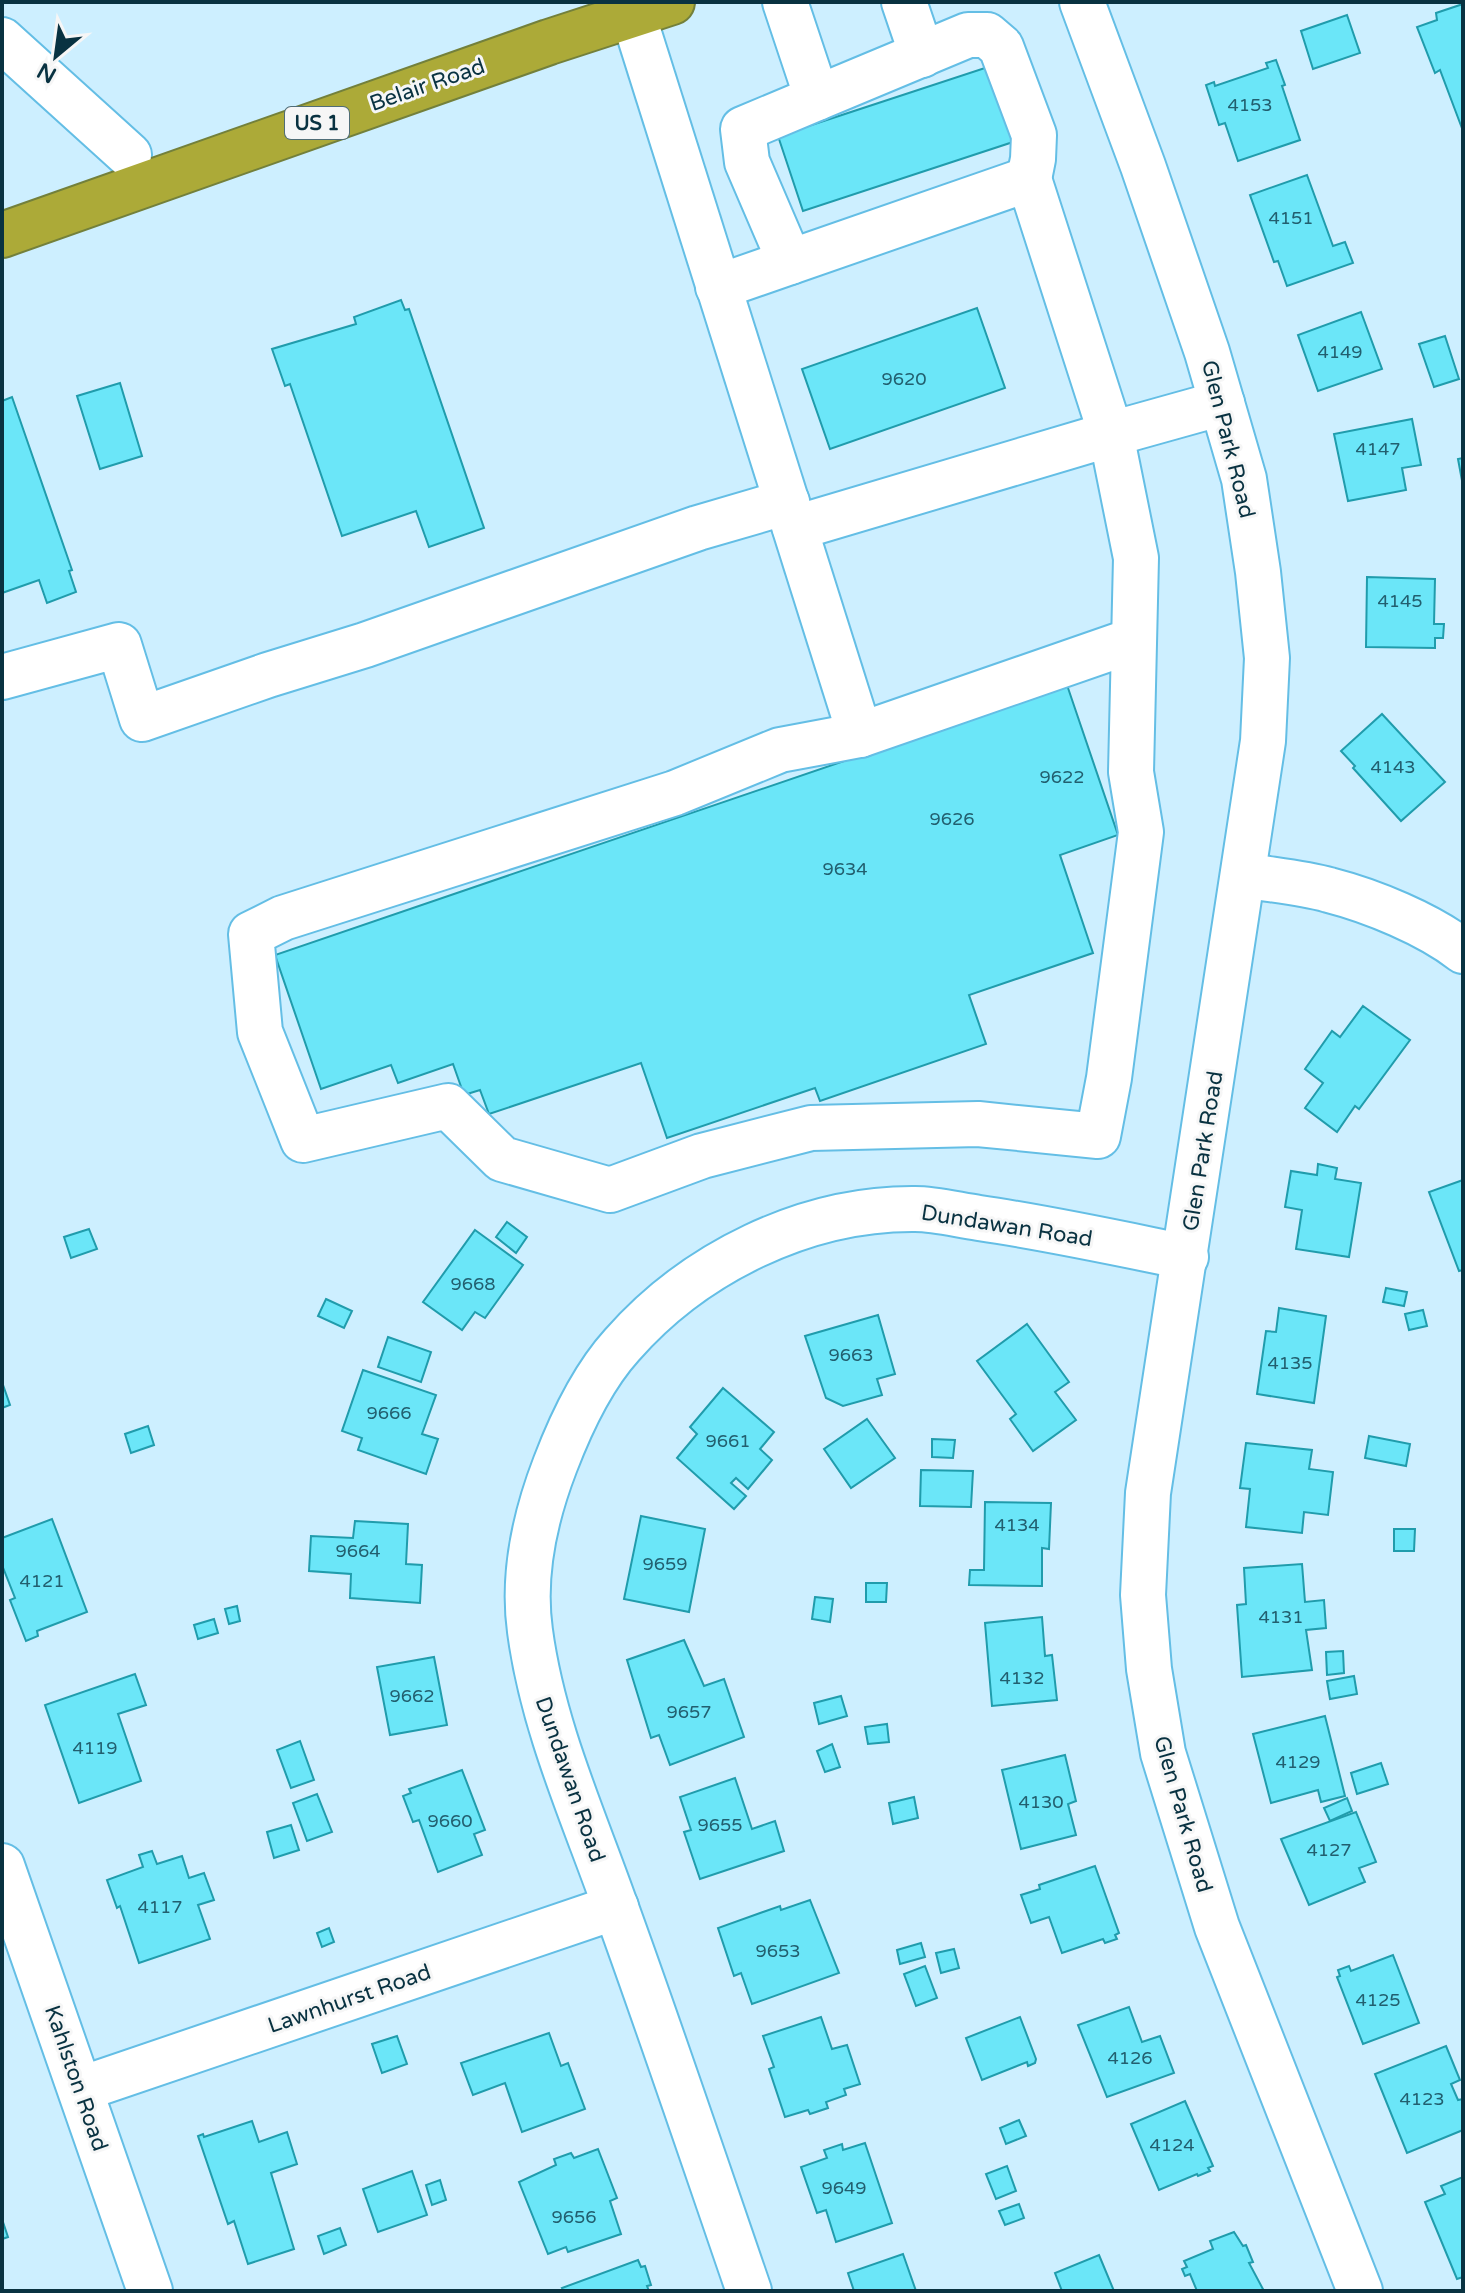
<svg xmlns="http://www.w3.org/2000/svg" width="1465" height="2293" viewBox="0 0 1465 2293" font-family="'Varela Round',sans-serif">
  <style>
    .building { fill: #6be6f8; stroke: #209cac; stroke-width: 2 }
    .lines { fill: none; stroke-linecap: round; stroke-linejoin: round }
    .minor-casing { stroke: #64bee5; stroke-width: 48 }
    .highway-casing { stroke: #73803b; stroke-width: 48 }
    .minor { stroke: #fff; stroke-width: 44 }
    .highway { stroke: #acaa38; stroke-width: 44 }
    .labels { text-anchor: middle; stroke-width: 6; stroke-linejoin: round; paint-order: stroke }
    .number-label { font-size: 18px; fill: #225f6f }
    .shield { fill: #f6f6f6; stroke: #506d77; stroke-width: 2 }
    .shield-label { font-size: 20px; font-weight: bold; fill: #093241 }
    .street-label { font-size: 22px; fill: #093241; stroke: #f6f6f6 }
  </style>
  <rect width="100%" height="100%" fill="#cdefff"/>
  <!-- building -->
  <g class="building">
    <path d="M1463 4V131L1440 70 1435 73 1417 27 1437 20 1436 13Z"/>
    <path d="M1347 15 1360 53 1313 69 1301 31Z"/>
    <path d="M1276 60 1285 85 1282 86 1300 140 1238 161 1225 123 1219 125 1206 85 1214 82 1215 86 1268 68 1266 63Z"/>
    <path d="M994 65 1019 140 803 211 778 136Z"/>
    <path d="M1307 175 1333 246 1345 242 1353 263 1287 286 1278 261 1274 262 1250 195Z"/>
    <path d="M401 300 405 310 409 309 484 528 429 547 416 511 342 536 290 384 285 386 272 349 356 324 354 317Z"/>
    <path d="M977 308 1005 388 830 449 802 369Z"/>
    <path d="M1361 312 1382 369 1318 391 1298 335Z"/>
    <path d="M1445 336 1459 379 1434 387 1419 344Z"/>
    <path d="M120 383 142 456 100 469 77 396Z"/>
    <path d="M12 397 72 570 69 571 76 592 47 603 39 580 2 593V401Z"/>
    <path d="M1412 419 1421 465 1402 468 1406 490 1348 501 1334 434Z"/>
    <path d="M1463 458V486L1458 459Z"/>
    <path d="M1367 577 1435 579 1434 624H1444L1443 638H1435V648L1366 647Z"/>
    <path d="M1067 685 1118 835 1060 855 1093 953 969 995 986 1044 820 1101 815 1088 667 1138 641 1063 489 1114 480 1090 464 1095 453 1064 398 1083 391 1065 321 1089 275 955Z"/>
    <path d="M1382 714 1445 782 1401 821 1353 768 1355 766 1341 751Z"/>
    <path d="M1363 1006 1410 1040 1359 1109 1355 1106 1337 1132 1305 1108 1323 1083 1305 1069 1332 1031 1340 1037Z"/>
    <path d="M1318 1164 1337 1168 1335 1179 1361 1183 1349 1257 1296 1249 1302 1210 1285 1207 1291 1171 1317 1175Z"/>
    <path d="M1463 1180V1270L1459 1271 1429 1192Z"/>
    <path d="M507 1222 527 1237 516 1253 496 1237Z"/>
    <path d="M89 1229 97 1249 71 1258 64 1237Z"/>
    <path d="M475 1230 523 1265 485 1318 475 1312 462 1330 423 1302Z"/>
    <path d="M1386 1288 1407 1292 1404 1306 1383 1302Z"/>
    <path d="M326 1299 352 1311 344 1328 318 1316Z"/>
    <path d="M1279 1308 1326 1316 1314 1403 1257 1394 1266 1331 1276 1332Z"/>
    <path d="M1423 1310 1427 1326 1409 1330 1405 1314Z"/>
    <path d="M878 1315 895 1374 877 1379 882 1395 843 1406 826 1398 805 1336Z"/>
    <path d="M1027 1324 1069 1382 1055 1392 1076 1420 1033 1451 1010 1419 1016 1414 977 1361Z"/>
    <path d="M388 1337 431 1352 421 1382 378 1367Z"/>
    <path d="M363 1370 436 1395 422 1434 438 1439 426 1474 358 1450 362 1438 342 1431Z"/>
    <path d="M2 1382 10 1405 2 1408Z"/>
    <path d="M723 1388 774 1432 760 1449 772 1460 748 1489 736 1478 731 1483 746 1496 734 1509 677 1458 697 1434 690 1427Z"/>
    <path d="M867 1419 895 1458 851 1488 824 1449Z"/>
    <path d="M148 1426 154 1445 131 1453 125 1434Z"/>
    <path d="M1369 1436 1410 1444 1406 1466 1365 1458Z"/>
    <path d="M932 1439 955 1440 953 1458 932 1457Z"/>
    <path d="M1246 1443 1312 1450 1309 1469 1333 1472 1328 1515 1304 1512 1302 1533 1246 1527 1250 1489 1240 1488Z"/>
    <path d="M921 1470 973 1471 971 1507 920 1506Z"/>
    <path d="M985 1502 1051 1503 1049 1549 1042 1548V1586L969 1585 970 1570H984Z"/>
    <path d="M641 1516 705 1529 689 1612 624 1599Z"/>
    <path d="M52 1519 87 1612 37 1631 38 1636 26 1641 10 1600 15 1598 2 1565V1538Z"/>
    <path d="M355 1521 408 1524 406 1564 422 1565 420 1603 350 1598 351 1574 309 1571 311 1536 353 1538Z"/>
    <path d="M1394 1529H1415L1414 1551H1394Z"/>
    <path d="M1302 1564 1305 1602 1324 1600 1326 1628 1306 1630 1312 1670 1242 1677 1237 1605 1246 1604 1244 1568Z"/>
    <path d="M866 1583H887L886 1602H866Z"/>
    <path d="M815 1597 833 1599 830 1622 812 1619Z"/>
    <path d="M237 1606 240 1621 229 1624 225 1609Z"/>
    <path d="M1042 1617 1045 1656 1052 1655 1057 1700 992 1706 985 1623Z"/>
    <path d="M214 1619 218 1633 198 1639 194 1625Z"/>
    <path d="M684 1640 704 1686 724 1679 744 1737 670 1765 659 1735 651 1738 627 1660Z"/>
    <path d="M1343 1651 1344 1673 1327 1675 1326 1652Z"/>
    <path d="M434 1657 447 1725 390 1735 377 1667Z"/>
    <path d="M135 1674 146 1705 118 1714 141 1781 79 1803 45 1705Z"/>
    <path d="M1354 1676 1357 1694 1330 1699 1327 1681Z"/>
    <path d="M841 1696 847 1716 819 1724 814 1703Z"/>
    <path d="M1325 1716 1345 1796 1321 1802 1318 1790 1271 1803 1253 1734Z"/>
    <path d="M887 1724 889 1742 868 1744 865 1727Z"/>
    <path d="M300 1741 314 1780 291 1788 277 1750Z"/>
    <path d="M832 1744 840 1767 825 1772 817 1751Z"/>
    <path d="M1065 1755 1076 1801 1068 1804 1076 1835 1021 1849 1002 1770Z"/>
    <path d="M1381 1763 1388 1784 1357 1794 1351 1773Z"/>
    <path d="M462 1770 485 1830 474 1834 482 1855 438 1872 419 1820 413 1822 403 1796 411 1793 409 1789Z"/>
    <path d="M735 1778 752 1829 775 1821 784 1851 700 1879 684 1832 691 1830 680 1797Z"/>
    <path d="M317 1794 332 1832 307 1841 293 1803Z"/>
    <path d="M914 1797 918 1818 893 1824 889 1803Z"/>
    <path d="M1347 1798 1352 1811 1330 1821 1324 1808Z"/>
    <path d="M1356 1812 1376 1862 1359 1868 1365 1882 1309 1905 1281 1839Z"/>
    <path d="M291 1825 299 1850 274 1858 267 1832Z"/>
    <path d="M152 1851 157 1864 182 1856 189 1878 204 1873 214 1900 198 1905 210 1939 139 1963 120 1906 117 1908 107 1880 143 1867 139 1855Z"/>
    <path d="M1095 1866 1119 1933 1115 1935 1117 1939 1105 1943 1103 1939 1062 1953 1049 1917 1031 1923 1021 1895 1040 1889 1039 1885Z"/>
    <path d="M810 1900 839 1973 752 2004 741 1973 734 1976 718 1928 780 1906 781 1910Z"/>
    <path d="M329 1928 334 1942 322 1947 317 1933Z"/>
    <path d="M921 1943 925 1957 900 1964 897 1950Z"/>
    <path d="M954 1949 959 1968 941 1973 936 1953Z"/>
    <path d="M1393 1955 1419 2023 1363 2044 1337 1977 1340 1976 1338 1970 1349 1966 1351 1971Z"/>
    <path d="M925 1966 937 1998 916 2006 904 1974Z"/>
    <path d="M1129 2007 1142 2042 1160 2036 1174 2073 1107 2097 1078 2025Z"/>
    <path d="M821 2017 832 2049 847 2045 860 2084 844 2089 846 2095 826 2102 828 2108 810 2114 808 2110 785 2117 769 2069 774 2067 763 2036Z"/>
    <path d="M1020 2017 1036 2059 1035 2063 1028 2066 1027 2062 982 2080 966 2038Z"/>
    <path d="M549 2033 561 2066 568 2063 585 2109 522 2132 505 2083 473 2095 461 2063Z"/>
    <path d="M397 2036 407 2064 382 2073 372 2044Z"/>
    <path d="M1446 2046 1460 2080 1451 2084 1458 2100 1463 2099V2130L1407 2153 1375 2074Z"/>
    <path d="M1185 2101 1213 2166 1208 2168 1210 2171 1198 2176 1197 2174 1159 2190 1131 2124Z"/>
    <path d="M1019 2120 1026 2136 1006 2144 1000 2128Z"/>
    <path d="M252 2121 259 2142 287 2132 297 2164 271 2173 294 2249 248 2264 234 2221 228 2224 198 2136 203 2134 204 2137Z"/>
    <path d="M865 2143 892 2223 836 2242 826 2210 817 2213 801 2167 827 2158 824 2150 842 2144 843 2150Z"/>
    <path d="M598 2149 617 2198 610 2201 621 2234 568 2252 566 2247 548 2254 519 2182 556 2165 554 2159 571 2153 574 2158Z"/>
    <path d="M1007 2166 1016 2191 996 2199 986 2174Z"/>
    <path d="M412 2171 427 2215 378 2232 363 2189Z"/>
    <path d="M1463 2177V2277L1457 2279 1425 2202 1445 2194 1441 2186Z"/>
    <path d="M440 2180 446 2200 432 2205 426 2185Z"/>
    <path d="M1019 2204 1024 2218 1005 2225 999 2211Z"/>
    <path d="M2 2219 8 2237 2 2239Z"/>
    <path d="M340 2228 346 2245 324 2254 318 2236Z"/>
    <path d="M1234 2232 1243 2246 1246 2245 1253 2262 1249 2263 1264 2291H1197L1190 2274 1185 2276 1182 2269 1187 2267 1184 2261 1213 2249 1210 2241Z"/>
    <path d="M903 2254 916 2291H854L848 2273Z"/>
    <path d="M1099 2255 1114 2291H1062L1055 2273Z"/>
    <path d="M638 2260 641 2267 645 2266 651 2285 647 2286 649 2291H564L562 2288Z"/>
  </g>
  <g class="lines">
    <defs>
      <g id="minor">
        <path d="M629 2 860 735"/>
        <path d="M785 2 817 98 743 129 747 162 790 262"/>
        <path d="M904 2 922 55"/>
        <path d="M1082 2 1143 166 1207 352 1244 479 1258 572 1267 658 1263 741 1148 1493 1143 1595 1149 1669 1163 1753 1217 1927 1360 2291"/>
        <path d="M2 40 129 155"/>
        <path d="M817 98 968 35H987L1001 47 1034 135 1033 159 1029 179"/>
        <path d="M718 287 1029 179 1111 434 1222 403"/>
        <path d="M795 528 1111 434 1136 558 1131 772 1141 832 1109 1078 1098 1136 978 1124 811 1128 702 1156 610 1190 502 1159 448 1106 303 1140 260 1032 251 934 283 918 675 793 780 750 860 735 1134 640"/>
        <path d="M2 677 119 645 142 719 268 675 365 645 698 528 787 502"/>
        <path d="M1243 875C1271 880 1301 882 1329 890 1372 901 1428 924 1463 951"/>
        <path d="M2 1866 150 2291"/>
        <path d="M81 2089 616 1907"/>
        <path d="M749 2291C705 2163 662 2035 616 1908 584 1817 543 1728 530 1631 522 1574 535 1517 555 1465 571 1423 592 1378 622 1345 694 1263 805 1208 915 1209 936 1209 958 1215 979 1218 1048 1228 1117 1243 1186 1257"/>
      </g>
      <path id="highway" d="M2 235 549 42 672 2"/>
    </defs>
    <!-- minor casing -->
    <use href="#minor" class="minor-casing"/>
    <!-- highway casing -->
    <use href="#highway" class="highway-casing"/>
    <!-- minor -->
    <use href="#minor" class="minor"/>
    <!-- highway -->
    <use href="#highway" class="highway"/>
  </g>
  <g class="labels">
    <!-- number labels -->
    <g class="number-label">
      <text x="1250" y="111">4153</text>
      <text x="1291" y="224">4151</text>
      <text x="1340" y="358">4149</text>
      <text x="904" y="385">9620</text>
      <text x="1378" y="455">4147</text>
      <text x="1400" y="607">4145</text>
      <text x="1393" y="773">4143</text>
      <text x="1062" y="783">9622</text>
      <text x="952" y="825">9626</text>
      <text x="845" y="875">9634</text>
      <text x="473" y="1290">9668</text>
      <text x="851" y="1361">9663</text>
      <text x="1290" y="1369">4135</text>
      <text x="389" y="1419">9666</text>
      <text x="728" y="1447">9661</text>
      <text x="1017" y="1531">4134</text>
      <text x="358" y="1557">9664</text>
      <text x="665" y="1570">9659</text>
      <text x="42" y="1587">4121</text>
      <text x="1281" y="1623">4131</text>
      <text x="1022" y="1684">4132</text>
      <text x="412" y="1702">9662</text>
      <text x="689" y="1718">9657</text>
      <text x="95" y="1754">4119</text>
      <text x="1298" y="1768">4129</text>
      <text x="1041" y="1808">4130</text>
      <text x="450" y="1827">9660</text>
      <text x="720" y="1831">9655</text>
      <text x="1329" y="1856">4127</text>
      <text x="160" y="1913">4117</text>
      <text x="778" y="1957">9653</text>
      <text x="1378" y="2006">4125</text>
      <text x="1130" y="2064">4126</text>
      <text x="1422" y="2105">4123</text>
      <text x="1172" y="2151">4124</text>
      <text x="844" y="2194">9649</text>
      <text x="574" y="2223">9656</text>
    </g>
    <!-- shield labels -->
    <rect class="shield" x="285" y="107" width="64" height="32" rx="6"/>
    <g class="shield-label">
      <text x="317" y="130">US 1</text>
    </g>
    <!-- street labels -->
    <g class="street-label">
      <text transform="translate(427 84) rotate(-19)" y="8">Belair Road</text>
      <text transform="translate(1229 439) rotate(76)" y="8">Glen Park Road</text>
      <text transform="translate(1202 1151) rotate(-81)" y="8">Glen Park Road</text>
      <text transform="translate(1007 1225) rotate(9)" y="8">Dundawan Road</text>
      <text transform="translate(571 1779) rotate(71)" y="8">Dundawan Road</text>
      <text transform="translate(1184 1814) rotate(74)" y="8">Glen Park Road</text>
      <text transform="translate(349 1998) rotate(-19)" y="8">Lawnhurst Road</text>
      <text transform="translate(77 2078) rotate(71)" y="8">Kahlston Road</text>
    </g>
  </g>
  <!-- border -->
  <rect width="1465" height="2293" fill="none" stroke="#093241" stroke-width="8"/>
  <!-- north arrow -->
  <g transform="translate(56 56) rotate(209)" stroke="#f6f6f6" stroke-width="6" paint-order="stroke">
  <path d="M0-6L14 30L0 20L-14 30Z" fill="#093241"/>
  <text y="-12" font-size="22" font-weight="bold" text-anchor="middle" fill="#093241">N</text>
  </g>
</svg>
